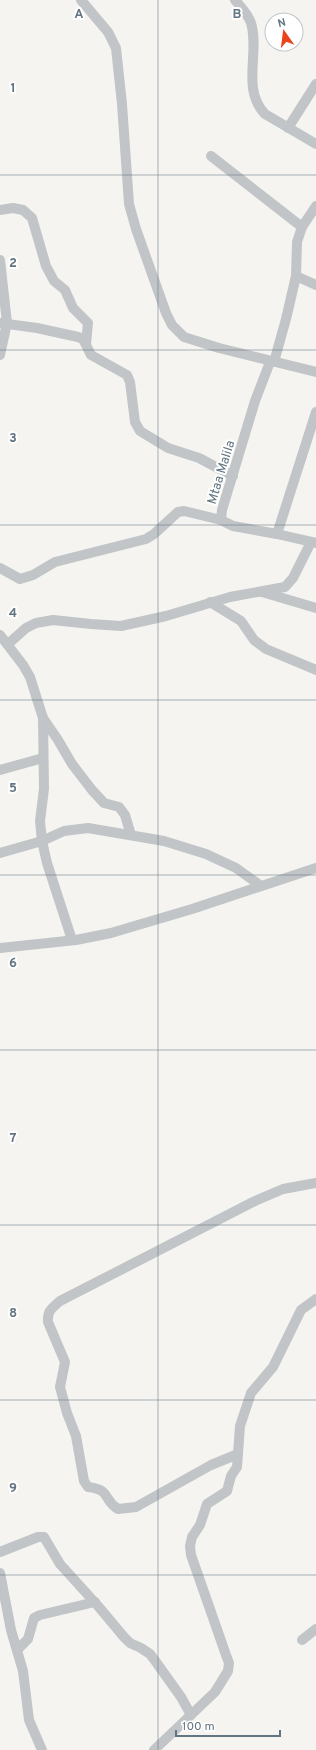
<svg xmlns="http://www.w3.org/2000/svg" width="316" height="1750" viewBox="0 0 316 1750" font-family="Overpass,sans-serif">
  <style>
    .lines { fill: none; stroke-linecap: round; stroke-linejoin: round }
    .minor { stroke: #c1c5c8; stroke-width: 10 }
    .grid { fill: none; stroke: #627582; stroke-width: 1; stroke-opacity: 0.55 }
    .labels { text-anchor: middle; stroke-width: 4; stroke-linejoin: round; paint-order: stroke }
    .street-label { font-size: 13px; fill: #627582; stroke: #fff }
    .grid-label { font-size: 13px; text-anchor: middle; font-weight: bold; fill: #627582; stroke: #fff; stroke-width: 4; stroke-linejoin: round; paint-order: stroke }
  </style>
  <rect width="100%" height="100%" fill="#f5f4f0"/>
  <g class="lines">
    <!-- minor -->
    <g class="minor">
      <path d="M81 0 108 32 116 48 122 104 129 204 136 229 166 313 172 325 184 337 219 348 316 372"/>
      <path d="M235 0C241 7 248 14 251 23 260 53 241 89 265 114L316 144"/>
      <path d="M288 128 316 84"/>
      <path d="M211 156 302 227"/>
      <path d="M0 210 13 208 23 210 32 218 46 266 54 281 65 290 73 308 88 323 86 344"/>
      <path d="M0 260 7 323 0 355"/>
      <path d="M296 276 316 285"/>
      <path d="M0 323 37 328 78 337 83 339 91 355 127 375 130 382 135 422 140 431 168 448 199 458 233 476"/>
      <path d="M270 362 255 401 222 510 221 520 233 526 277 534 316 543"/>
      <path d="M274 362 286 319 296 276 297 242 302 227 316 206"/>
      <path d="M277 534 316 412"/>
      <path d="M0 568 20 579 33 575 55 562 146 539 154 534 178 512 184 511 221 520"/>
      <path d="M262 592 316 608"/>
      <path d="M210 602 241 621 254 640 266 649 316 670"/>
      <path d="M0 635 23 665 30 677 43 718 44 789 40 821 42 841 47 863 72 940"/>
      <path d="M8 644 26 628 36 623 53 620 91 624 121 626 166 616 230 597 285 587 293 578 311 542"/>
      <path d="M43 718 58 740 72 764 92 790 104 803 119 807 125 815 131 835"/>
      <path d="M0 770 43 758"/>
      <path d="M0 853 42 841 64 831 88 828 164 841 206 854 236 868 261 886"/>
      <path d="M0 948 76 940 111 933 192 909 316 868"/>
      <path d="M238 1454 211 1465 136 1507 118 1509C102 1499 112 1490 88 1487L84 1481 76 1436 67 1413 60 1387 65 1362 48 1322C47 1311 52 1308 60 1301L255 1201 283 1189 316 1183"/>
      <path d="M0 1552 38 1537H44L60 1564 98 1606 124 1637 130 1643 141 1648 150 1654 156 1662 181 1697 191 1715"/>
      <path d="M0 1573 11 1630 23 1671 29 1720 42 1750"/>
      <path d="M302 1640 316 1629"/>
      <path d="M17 1650 28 1639 34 1618 40 1615 95 1602"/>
      <path d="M154 1750 215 1692 228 1671 229 1663 226 1655 191 1555 190 1546 192 1537 200 1525 207 1504 227 1491 231 1476 237 1467 240 1426 251 1393 273 1367 301 1310 316 1299"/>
    </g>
  </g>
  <!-- grid -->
  <path class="grid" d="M158 0V1750M0 175H316M0 350H316M0 525H316M0 700H316M0 875H316M0 1050H316M0 1225H316M0 1400H316M0 1575H316"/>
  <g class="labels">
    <!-- street labels -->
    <g class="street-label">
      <text transform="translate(220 472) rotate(-73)" y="5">Mtaa Malila</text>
    </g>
  </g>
  <g class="grid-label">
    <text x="79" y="18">A</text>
    <text x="237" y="18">B</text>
    <text x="13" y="92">1</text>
    <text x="13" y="267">2</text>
    <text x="13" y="442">3</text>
    <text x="13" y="617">4</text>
    <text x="13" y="792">5</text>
    <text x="13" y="967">6</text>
    <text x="13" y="1142">7</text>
    <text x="13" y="1317">8</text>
    <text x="13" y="1492">9</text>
  </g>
  <!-- north arrow -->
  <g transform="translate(284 32) rotate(346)"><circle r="19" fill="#ffffff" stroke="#c0c8cd"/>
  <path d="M0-3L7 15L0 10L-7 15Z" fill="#e8451d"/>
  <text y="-6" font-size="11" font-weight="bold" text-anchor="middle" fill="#627582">N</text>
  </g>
  <!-- scale -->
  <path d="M176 1730v6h104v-6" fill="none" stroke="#627582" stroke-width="2"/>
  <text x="182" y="1730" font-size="12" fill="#627582" stroke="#ffffff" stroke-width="3" paint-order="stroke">100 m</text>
</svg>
